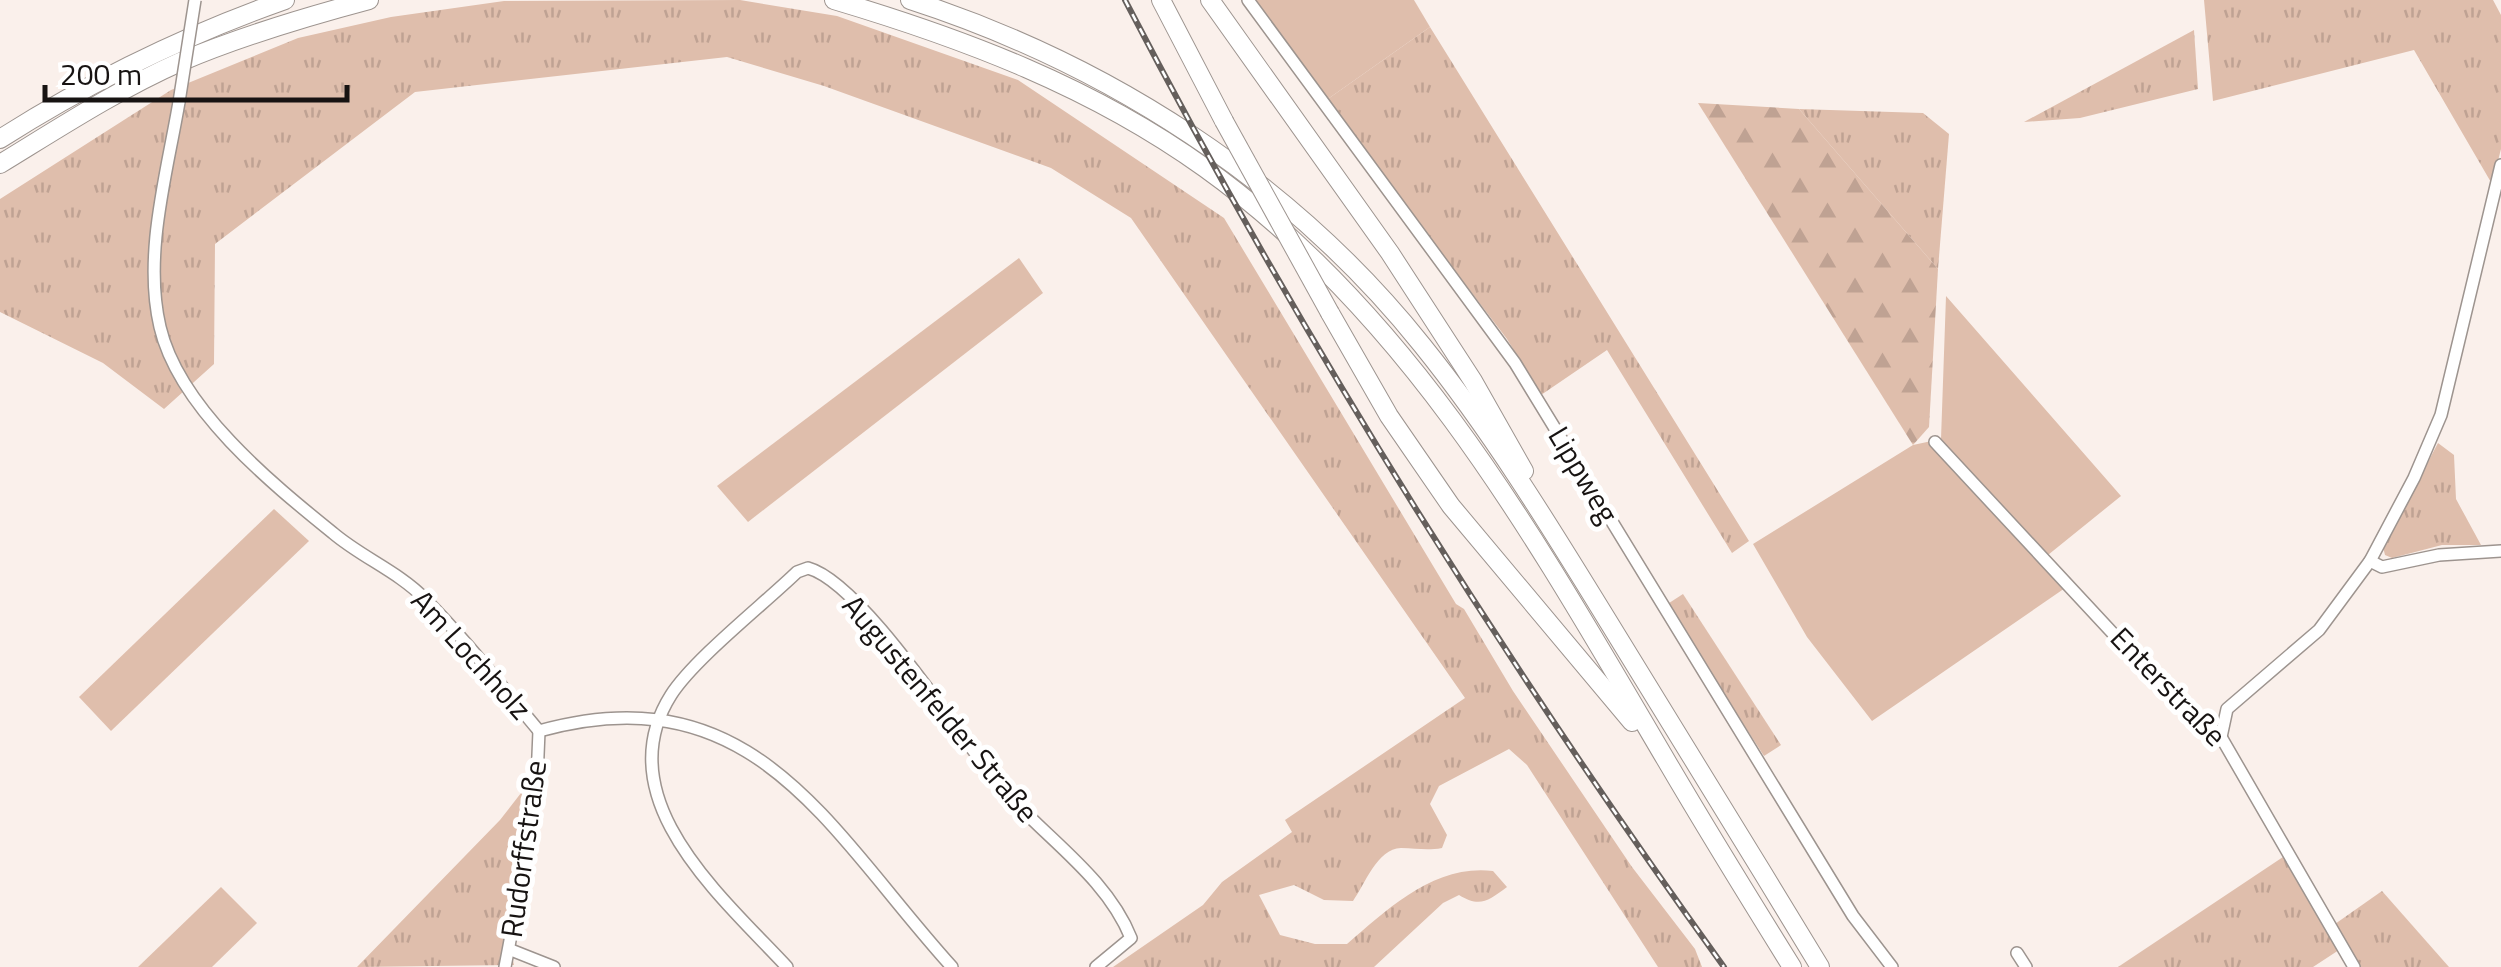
<svg xmlns="http://www.w3.org/2000/svg" width="2501" height="967" viewBox="0 0 2501 967" font-family="'Titillium Web',sans-serif">
  <style>
    .grass { fill: url(#grass-tufts) }
    .forest { fill: url(#forest-firs) }
    .garden { fill: #dfbeac }
    .lines { fill: none; stroke-linecap: round; stroke-linejoin: round }
    .minor-casing { stroke: #9d948f; stroke-width: 14 }
    .highway-casing { stroke: #9d948f; stroke-width: 20 }
    .minor { stroke: #fff; stroke-width: 11 }
    .highway { stroke: #fff; stroke-width: 18 }
    .rail-casing { stroke: #655f5c; stroke-width: 6 }
    .rail { stroke: #fff; stroke-width: 2.5; stroke-dasharray: 8; stroke-linecap: butt }
    .minor-bridge-casing { stroke: #9d948f; stroke-width: 14; stroke-linecap: butt }
    .highway-bridge-casing { stroke: #9d948f; stroke-width: 20; stroke-linecap: butt }
    .minor-bridge { stroke: #fff; stroke-width: 11 }
    .highway-bridge { stroke: #fff; stroke-width: 18 }
    .labels { text-anchor: middle; stroke-width: 10; stroke-linejoin: round; paint-order: stroke }
    .street-label { font-size: 30px; fill: #171312; stroke: #fff }
  </style>
  <defs>
    <pattern id="grass-tufts" width="24" height="20" patternUnits="userSpaceOnUse" patternTransform="scale(2.5)"><rect width="24" height="20" fill="#dfbeac"/><path d="M3 7l-1-3M5 7V3M7 7l1-3M15 17l-1-3M17 17v-4M19 17l1-3" fill="none" stroke="#bfa293"/></pattern>
    <pattern id="forest-firs" width="22" height="20" patternUnits="userSpaceOnUse" patternTransform="scale(2.5)"><rect width="22" height="20" fill="#dfbeac"/><path d="M5 1l3.5 6h-7zM16 11l3.5 6h-7z" fill="#bfa293"/></pattern>
  </defs>
  <rect width="100%" height="100%" fill="#faf0eb"/>
  <!-- grass -->
  <g class="grass">
    <path d="M740 0 837 16 1018 80 1224 218 1456 604 1464 609 1513 691 1632 867 1695 949 1702 967H1658L1527 765 1509 749 1439 786 1430 804 1447 835 1442 848C1426 851 1416 848 1401 848 1377 849 1365 884 1353 901L1324 900 1294 885 1259 895 1280 935 1315 944H1347C1388 909 1434 864 1493 871L1507 887C1488 901 1480 908 1459 895L1443 903 1374 967H1113L1203 905 1222 882 1292 832 1285 820 1465 698 1131 218 1051 168 824 86 727 57 415 92 215 244 214 364 164 409 103 363 0 312V199L171 90 298 38 391 17 504 1Z"/>
    <path d="M2204 0H2493L2501 15V149L2492 184 2414 50 2213 101Z"/>
    <path d="M1430 27 1749 541 1732 553 1607 350 1541 395 1507 339 1325 101Z"/>
    <path d="M2194 30 2198 89 2080 118 2024 122Z"/>
    <path d="M1799 109 1923 113 1949 134 1938 269Z"/>
    <path d="M2438 443 2454 455 2456 499 2481 545H2442L2392 558 2385 555 2383 547Z"/>
    <path d="M1683 594 1781 745 1764 756 1666 605Z"/>
    <path d="M528 784 508 938 514 965 357 967 500 820Z"/>
    <path d="M2286 855 2339 950 2313 967H2118Z"/>
    <path d="M2382 891 2449 967H2360L2335 924Z"/>
  </g>
  <!-- forest -->
  <path class="forest" d="M1698 103 1799 109 1938 269 1929 427 1913 445Z"/>
  <!-- garden -->
  <g class="garden">
    <path d="M1254 0H1414L1430 27 1325 101Z"/>
    <path d="M1019 258 1043 293 748 522 717 486Z"/>
    <path d="M1946 296 2121 496 2043 559 2068 586 1872 721 1807 637 1753 544 1913 445 1941 439Z"/>
    <path d="M274 509 309 541 111 731 79 697Z"/>
    <path d="M221 887 257 923 212 967H138Z"/>
  </g>
  <g class="lines">
    <defs>
      <g id="minor">
        <path d="M1248 0 1515 363 1853 916 1892 967"/>
        <path d="M179 102C167 173 143 255 160 327 179 408 271 483 333 533 361 557 399 572 425 599 466 640 502 687 539 731"/>
        <path d="M1935 442 2199 726 2221 737 2354 967"/>
        <path d="M2370 561 2382 567 2439 555 2501 551"/>
        <path d="M539 731C755 671 828 830 952 967"/>
        <path d="M2221 737 2227 709 2319 630 2370 561 2414 478 2441 415 2501 165"/>
        <path d="M511 950 554 967"/>
        <path d="M2017 953 2026 967"/>
        <path d="M505 967 536 803 539 731"/>
        <path d="M787 967C724 899 605 799 671 695 694 659 764 604 797 572L808 568C863 583 962 741 1003 789 1045 838 1106 876 1131 938L1096 967"/>
      </g>
      <g id="highway">
        <path d="M834 0C965 39 1092 87 1205 168 1414 318 1538 543 1666 760 1707 830 1749 898 1792 967"/>
        <path d="M910 0C1108 64 1291 181 1422 345 1493 433 1552 530 1611 626 1681 740 1751 853 1820 967"/>
        <path d="M1161 0 1224 121"/>
        <path d="M1210 0 1390 253 1473 381 1524 471"/>
        <path d="M0 139C91 81 183 36 285 0"/>
        <path d="M0 164C59 128 117 90 180 62 241 36 305 17 369 0"/>
        <path d="M1330 313 1389 416 1451 506 1632 722"/>
      </g>
    </defs>
    <!-- minor casing -->
    <use href="#minor" class="minor-casing"/>
    <!-- highway casing -->
    <use href="#highway" class="highway-casing"/>
    <!-- minor -->
    <use href="#minor" class="minor"/>
    <!-- highway -->
    <use href="#highway" class="highway"/>
    <defs>
      <path id="rail" d="M1125 0C1300 337 1502 659 1724 967"/>
    </defs>
    <!-- rail casing -->
    <use href="#rail" class="rail-casing"/>
    <!-- rail -->
    <use href="#rail" class="rail"/>
    <defs>
      <path id="minor-bridge" d="M179 102 195 0"/>
      <path id="highway-bridge" d="M1224 121 1330 313"/>
    </defs>
    <!-- minor-bridge casing -->
    <use href="#minor-bridge" class="minor-bridge-casing"/>
    <!-- highway-bridge casing -->
    <use href="#highway-bridge" class="highway-bridge-casing"/>
    <!-- minor-bridge -->
    <use href="#minor-bridge" class="minor-bridge"/>
    <!-- highway-bridge -->
    <use href="#highway-bridge" class="highway-bridge"/>
  </g>
  <g class="labels">
    <!-- street labels -->
    <g class="street-label">
      <text transform="translate(1583 475) rotate(59)" y="10">Lippweg</text>
      <text transform="translate(471 655) rotate(48)" y="10">Am Lochholz</text>
      <text transform="translate(2168 687) rotate(46)" y="10">Enterstraße</text>
      <text transform="translate(940 709) rotate(50)" y="10">Augustenfelder Straße</text>
      <text transform="translate(524 849) rotate(-82)" y="10">Rudorffstraße</text>
    </g>
  </g>
  <!-- scale -->
  <path d="M45 85v15h302v-15" fill="none" stroke="#171312" stroke-width="5"/>
  <text x="60" y="85" font-size="30" fill="#171312" stroke="#ffffff" stroke-width="8" paint-order="stroke">200 m</text>
</svg>
